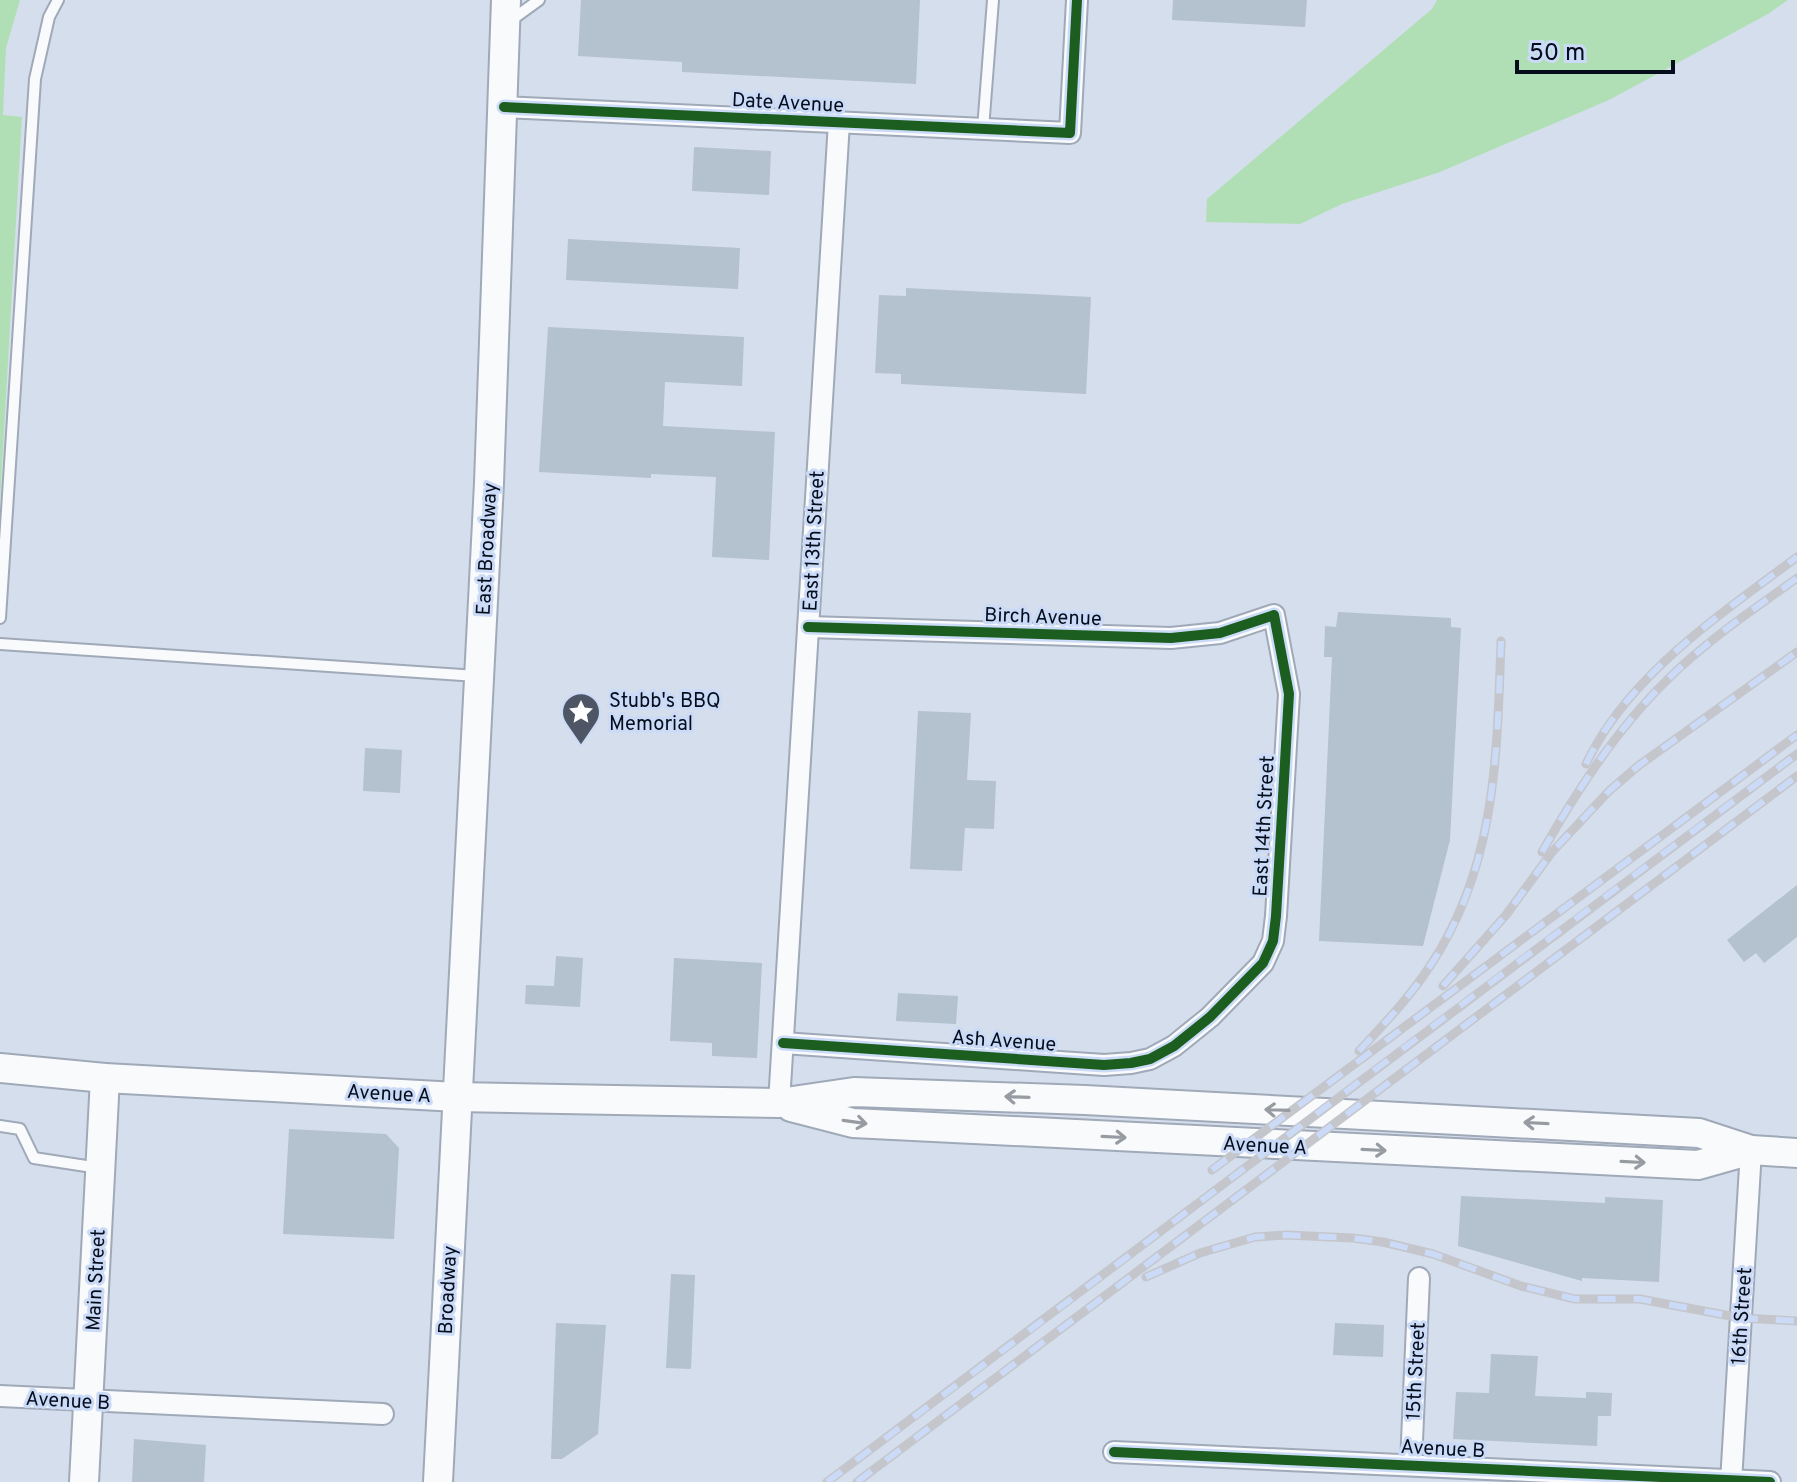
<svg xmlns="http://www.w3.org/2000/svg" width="1797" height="1482" viewBox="0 0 1797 1482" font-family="Overpass,sans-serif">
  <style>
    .green { fill: #b1dfb5 }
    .building { fill: #b4c1cf }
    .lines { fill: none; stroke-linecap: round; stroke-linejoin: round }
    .service-casing { stroke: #a0a9b8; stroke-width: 14 }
    .minor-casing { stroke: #a0a9b8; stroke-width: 24 }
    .secondary-casing { stroke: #a0a9b8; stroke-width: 32 }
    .service { stroke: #f9fafc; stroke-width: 10 }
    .minor { stroke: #f9fafc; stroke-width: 20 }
    .secondary { stroke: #f9fafc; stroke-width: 28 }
    .rail-casing { stroke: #c4c6cb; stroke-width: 9 }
    .rail { stroke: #cbdbf7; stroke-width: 6; stroke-dasharray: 18; stroke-linecap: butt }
    .cycleway-casing { stroke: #cbdbf7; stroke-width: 15 }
    .cycleway { stroke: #1b5e20; stroke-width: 10 }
    .oneway { stroke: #979ba2 }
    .labels { text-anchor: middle; stroke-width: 6; stroke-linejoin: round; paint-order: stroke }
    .street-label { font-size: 20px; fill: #050d1c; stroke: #cbdbf7 }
    .poi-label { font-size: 20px; fill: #050d1c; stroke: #cbdbf7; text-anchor: start }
  </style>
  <rect width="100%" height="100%" fill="#d5deed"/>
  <!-- green -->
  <g class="green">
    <path d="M0 0H20L6 48 3 115 22 117 0 502Z"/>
    <path d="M1437 0H1788L1768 14 1609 100 1440 172 1342 204 1300 224 1206 222 1207 199 1432 9Z"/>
  </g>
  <!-- building -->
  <g class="building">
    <path d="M581 0H920L916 84 682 72V62L578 56Z"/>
    <path d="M1173 0H1307L1305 27 1172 20Z"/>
    <path d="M694 147 771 151 769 195 692 191Z"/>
    <path d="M568 239 740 248 738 289 566 280Z"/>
    <path d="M906 288 1091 297 1086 394 901 384V374L875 373 879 295 906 296Z"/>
    <path d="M548 327 744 337 742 386 665 382 663 426 775 432 769 560 712 557 716 477 651 474V478L539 472Z"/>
    <path d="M1338 612 1451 618V627L1461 628 1450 840 1423 946 1319 941 1332 657H1324L1325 626 1336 627Z"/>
    <path d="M918 711 971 713 967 780 996 781 994 829 965 828 962 871 910 869Z"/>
    <path d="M365 748 402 750 400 793 363 791Z"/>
    <path d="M1797 885V937L1764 963 1756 953 1744 962 1727 940Z"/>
    <path d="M556 956 583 958 580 1007 525 1004 526 985 554 986Z"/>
    <path d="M674 958 762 963 757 1058 712 1056V1043L670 1041Z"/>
    <path d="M898 993 958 996 956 1024 896 1021Z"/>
    <path d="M289 1129 386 1134 399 1148 394 1239 283 1234Z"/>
    <path d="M1461 1196 1605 1203V1197L1663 1200 1659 1282 1582 1278V1281L1458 1246Z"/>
    <path d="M671 1274 695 1275 691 1369 666 1368Z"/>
    <path d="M556 1323 606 1325 598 1434 562 1459H551Z"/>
    <path d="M1335 1323 1384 1325 1383 1357 1333 1355Z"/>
    <path d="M1491 1354 1538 1356 1535 1396 1586 1398V1392L1612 1393 1611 1416H1598L1597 1446 1453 1439 1456 1392 1489 1393Z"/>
    <path d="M134 1439 206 1445 204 1482H132Z"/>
  </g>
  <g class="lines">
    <defs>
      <g id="service">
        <path d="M510 21 539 0"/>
        <path d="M983 129 993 0"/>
        <path d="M0 618 35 79 49 17 58 0"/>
        <path d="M0 644 477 676"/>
        <path d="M0 1126 20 1129 34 1158 99 1168"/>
      </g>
      <g id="minor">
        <path d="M504 107 1070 133 1077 0"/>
        <path d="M783 1043 1104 1065 1131 1063 1150 1059 1174 1046 1210 1017 1263 963 1273 941 1276 916 1289 694 1274 615 1220 633 1171 638 808 627"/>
        <path d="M779 1103 839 122"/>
        <path d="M0 1396 383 1414"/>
        <path d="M1114 1452 1770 1482"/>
        <path d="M1411 1464 1419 1278"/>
        <path d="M1731 1482 1751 1150"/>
      </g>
      <g id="secondary">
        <path d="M0 1068 105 1078 457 1097 779 1103 854 1092 1085 1100 1699 1133 1751 1150 1797 1153"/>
        <path d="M791 1107 853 1123 1698 1165 1751 1150"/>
        <path d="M84 1482 105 1078"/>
        <path d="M438 1482 489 483 506 0"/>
      </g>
    </defs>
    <!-- service casing -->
    <use href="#service" class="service-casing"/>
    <!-- minor casing -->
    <use href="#minor" class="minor-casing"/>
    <!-- secondary casing -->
    <use href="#secondary" class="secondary-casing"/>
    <!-- service -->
    <use href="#service" class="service"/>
    <!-- minor -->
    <use href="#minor" class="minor"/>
    <!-- secondary -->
    <use href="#secondary" class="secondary"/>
    <defs>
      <g id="rail">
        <path d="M1586 764C1628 675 1720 615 1797 557"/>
        <path d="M1542 852C1585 776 1635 702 1704 647 1733 622 1766 601 1797 578"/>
        <path d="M1443 986 1506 915 1552 852 1609 791 1638 766 1797 652"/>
        <path d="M1359 1051C1384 1024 1410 997 1430 966 1496 867 1497 757 1501 641"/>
        <path d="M1212 1170 1797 735"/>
        <path d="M1146 1277 1200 1253 1255 1237 1286 1235 1353 1238 1383 1242 1433 1254 1521 1286 1575 1299H1640L1741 1318 1797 1321"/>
        <path d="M827 1482C1151 1240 1472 995 1797 754"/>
        <path d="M857 1482 1797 776"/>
      </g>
    </defs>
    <!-- rail casing -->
    <use href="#rail" class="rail-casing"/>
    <!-- rail -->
    <use href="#rail" class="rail"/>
    <defs>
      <g id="cycleway">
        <path d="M504 107 1070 133 1077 0"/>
        <path d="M783 1043 1104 1065 1131 1063 1150 1059 1174 1046 1210 1017 1263 963 1273 941 1276 916 1289 694 1274 615 1220 633 1171 638 808 627"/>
        <path d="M1114 1452 1770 1482"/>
      </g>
    </defs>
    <!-- cycleway casing -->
    <use href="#cycleway" class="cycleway-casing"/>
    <!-- cycleway -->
    <use href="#cycleway" class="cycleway"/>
  </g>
  <!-- one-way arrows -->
  <defs><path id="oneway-shaft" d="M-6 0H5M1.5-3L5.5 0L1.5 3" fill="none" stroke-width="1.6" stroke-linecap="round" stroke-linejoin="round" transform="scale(2)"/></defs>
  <g class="oneway">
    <use href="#oneway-shaft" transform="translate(1017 1097) rotate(-178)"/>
    <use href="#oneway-shaft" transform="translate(1277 1110) rotate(-178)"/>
    <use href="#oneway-shaft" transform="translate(855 1122) rotate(8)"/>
    <use href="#oneway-shaft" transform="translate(1536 1123) rotate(-177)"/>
    <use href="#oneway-shaft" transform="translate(1114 1137) rotate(3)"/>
    <use href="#oneway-shaft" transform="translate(1374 1150) rotate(3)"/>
    <use href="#oneway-shaft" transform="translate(1633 1162) rotate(3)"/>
  </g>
  <!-- icons -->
  <defs>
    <symbol id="sight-pin" viewBox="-11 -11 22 30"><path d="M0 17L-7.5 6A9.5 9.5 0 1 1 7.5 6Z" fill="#4e5665" stroke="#cbdbf7"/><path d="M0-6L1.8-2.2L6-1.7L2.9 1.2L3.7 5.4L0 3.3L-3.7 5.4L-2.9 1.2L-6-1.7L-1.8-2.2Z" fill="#fff"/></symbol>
  </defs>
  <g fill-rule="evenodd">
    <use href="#sight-pin" x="559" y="690" width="44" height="60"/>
  </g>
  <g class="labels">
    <!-- street labels -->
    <g class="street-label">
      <text transform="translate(788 102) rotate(3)" y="7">Date Avenue</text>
      <text transform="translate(813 541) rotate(-87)" y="7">East 13th Street</text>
      <text transform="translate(486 549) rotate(-87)" y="7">East Broadway</text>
      <text transform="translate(1043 616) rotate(2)" y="7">Birch Avenue</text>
      <text transform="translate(1263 826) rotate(-87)" y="7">East 14th Street</text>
      <text transform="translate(1004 1040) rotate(4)" y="7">Ash Avenue</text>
      <text transform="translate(389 1093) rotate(3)" y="7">Avenue A</text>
      <text transform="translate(1265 1145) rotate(3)" y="7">Avenue A</text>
      <text transform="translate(95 1280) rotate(-87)" y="7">Main Street</text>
      <text transform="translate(447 1290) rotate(-87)" y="7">Broadway</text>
      <text transform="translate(1741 1316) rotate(-86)" y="7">16th Street</text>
      <text transform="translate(1415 1371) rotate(-87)" y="7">15th Street</text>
      <text transform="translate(68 1400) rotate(3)" y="7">Avenue B</text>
      <text transform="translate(1443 1448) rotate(3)" y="7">Avenue B</text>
    </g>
    <!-- poi labels -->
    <g class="poi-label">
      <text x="609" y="707">Stubb's BBQ<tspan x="609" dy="23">Memorial</tspan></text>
    </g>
  </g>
  <!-- scale -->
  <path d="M1517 60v12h156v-12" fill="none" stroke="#050d1c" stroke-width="4"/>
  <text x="1529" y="60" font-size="24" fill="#050d1c" stroke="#cbdbf7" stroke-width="6" paint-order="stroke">50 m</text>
</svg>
